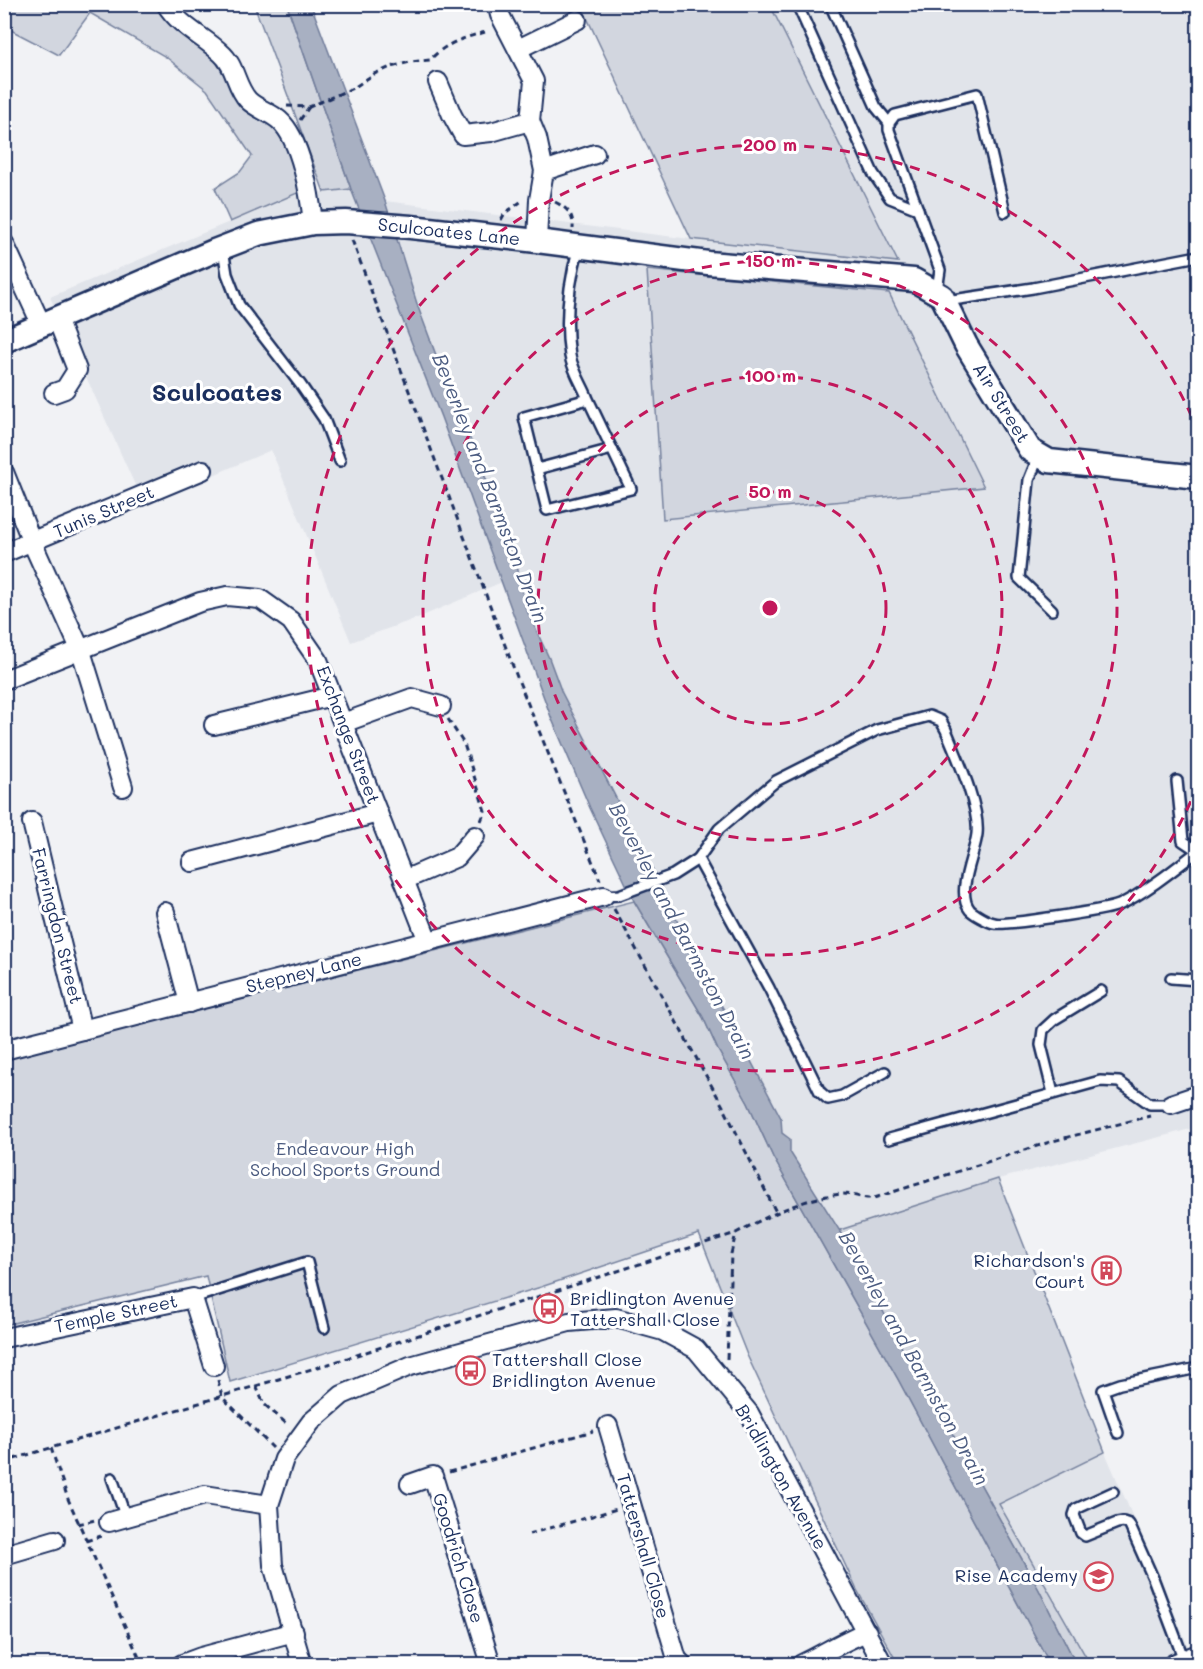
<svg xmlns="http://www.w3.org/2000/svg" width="1203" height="1669" viewBox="0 0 1203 1669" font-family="Mali,sans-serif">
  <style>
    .built { fill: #e1e4ea }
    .green { fill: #d2d6df; stroke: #76829e; stroke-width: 1.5 }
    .water { fill: #a8b0c2; stroke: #707c9a; stroke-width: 1.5 }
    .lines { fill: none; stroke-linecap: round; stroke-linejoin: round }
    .service-casing { stroke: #1b2f5e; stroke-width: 14 }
    .minor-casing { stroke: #1b2f5e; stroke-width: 22 }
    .tertiary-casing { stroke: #1b2f5e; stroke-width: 27 }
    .path { stroke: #1b2f5e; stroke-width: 3; stroke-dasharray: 6 4.5; stroke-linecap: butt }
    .service { stroke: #fff; stroke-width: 9 }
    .minor { stroke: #fff; stroke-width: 18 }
    .tertiary { stroke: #fff; stroke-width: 22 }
    .ring { fill: none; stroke: #c2185b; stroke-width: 3; stroke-dasharray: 10 8 }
    .labels { text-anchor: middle; stroke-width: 6; stroke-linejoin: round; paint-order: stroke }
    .street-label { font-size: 18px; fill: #1b2f5e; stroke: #fff }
    .park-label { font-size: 18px; fill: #49597e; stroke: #fff }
    .poi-label { font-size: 18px; fill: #1b2f5e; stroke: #fff; text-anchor: end }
    .water-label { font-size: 20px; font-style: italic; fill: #4c5c81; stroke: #fff }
    .district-label { font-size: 24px; font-weight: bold; fill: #1b2f5e; stroke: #fff }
    .centre { fill: #c2185b; stroke: #fff; stroke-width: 3 }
    .ring-label { font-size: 18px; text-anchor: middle; font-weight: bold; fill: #c2185b; stroke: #fff; stroke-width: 6; stroke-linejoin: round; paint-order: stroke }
  </style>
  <rect width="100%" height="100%" fill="#f1f2f5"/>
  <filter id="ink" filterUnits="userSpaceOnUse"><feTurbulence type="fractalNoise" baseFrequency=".0167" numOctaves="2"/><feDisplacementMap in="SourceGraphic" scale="12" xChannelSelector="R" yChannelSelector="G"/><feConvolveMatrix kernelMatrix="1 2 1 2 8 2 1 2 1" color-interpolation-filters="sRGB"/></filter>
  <g filter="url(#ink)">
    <!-- built -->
    <g class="built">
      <path d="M770 5H1198V1127L998 1179 840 1230 790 1152V1139L782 1133 781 1118 723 1008 691 955 670 903 562 693 549 658 525 606 514 550 471 441 457 411 418 307 385 201 691 239 898 262Z"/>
      <path d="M351 189 441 417 502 582 420 617 351 642 271 450 144 505 50 297 294 195Z"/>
      <path d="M1105 1452 1189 1648 1149 1664H1090L999 1503Z"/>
    </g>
    <!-- green -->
    <g class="green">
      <path d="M4 5H161L208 43 273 116 309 188 230 222 215 188 240 172 252 156 207 90 166 57 90 13 59 55 5 27Z"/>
      <path d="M254 5H287L351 189 324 192Z"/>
      <path d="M581 5H770L898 262 691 239Z"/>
      <path d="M647 270 889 293 984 487 663 519Z"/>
      <path d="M634 901 703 1017 718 1050 748 1103 773 1157 899 1381 1050 1664H898L856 1588 747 1355 699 1234 541 1287 230 1382 206 1276 5 1325 4 1059Z"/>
      <path d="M998 1179 1105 1452 999 1504 1090 1664H1076L1039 1590 952 1433 903 1350 840 1230Z"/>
    </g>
    <!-- water -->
    <path class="water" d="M287 5H311L385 201 418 307 457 411 471 441 514 550 525 606 549 658 562 693 670 903 691 955 723 1008 781 1118 782 1133 790 1139V1152L850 1247 903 1350 952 1433 1039 1590 1076 1664H1050L899 1381 773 1157 748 1103 718 1050 703 1017 634 901 590 808 551 717 441 417 351 189Z"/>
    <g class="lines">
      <defs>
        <g id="service">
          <path d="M797 4 873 173 890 198 918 209"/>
          <path d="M830 4 876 107 889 123"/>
          <path d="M579 246C569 282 564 319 570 356 573 371 583 386 588 399L524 417 547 510 631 489 588 399"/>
          <path d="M223 249 227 274 239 305 300 384 324 419 340 461"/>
          <path d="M937 290 940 270 889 130V123L895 115 977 94 1005 212"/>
          <path d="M946 301 1033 288 1198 256"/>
          <path d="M1039 455 1029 480 1019 578 1052 610"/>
          <path d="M537 469 612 449"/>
          <path d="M1177 781 1183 841 1198 851"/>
          <path d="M698 859 769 988 820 1092 828 1099 842 1096 885 1072"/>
          <path d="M604 896 619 895 673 875 698 859 719 829 776 781 877 730 929 716 941 721 946 730C957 757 980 807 977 834 975 854 955 892 970 910 974 914 988 922 994 923 1003 926 1107 910 1119 905 1145 893 1176 868 1198 851"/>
          <path d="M1171 978 1198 980"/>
          <path d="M1053 1093 1041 1045 1043 1030 1055 1019 1101 991"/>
          <path d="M889 1139 1100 1081 1119 1082 1150 1104H1171"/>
          <path d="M193 1298 307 1262 324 1328"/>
          <path d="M1118 1433 1103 1390 1120 1384 1198 1368"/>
          <path d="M112 1478 126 1518"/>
          <path d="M1113 1492 1076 1509 1074 1515 1081 1533 1085 1536 1117 1523 1123 1522 1129 1524 1153 1578 1184 1660"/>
        </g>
        <g id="minor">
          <path d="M166 4C179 26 203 36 221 53 236 66 235 86 248 100 257 109 270 112 279 120 301 139 310 195 313 223"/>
          <path d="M497 4 500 15 534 81 530 121"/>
          <path d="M518 49 577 20"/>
          <path d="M438 82 452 115 463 135 491 132 530 121 537 138 544 171 539 200 537 241"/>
          <path d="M544 171 595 154"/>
          <path d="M4 243 42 326"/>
          <path d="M54 393 65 389 77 370 57 319"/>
          <path d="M4 472 32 542 81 651 123 787"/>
          <path d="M4 553 203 470"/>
          <path d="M4 680 200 602 227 596 260 599 291 621 318 660 428 941"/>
          <path d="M343 723 412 698 441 706"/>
          <path d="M214 725 332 696"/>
          <path d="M32 822 82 1030"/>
          <path d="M192 862 378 813"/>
          <path d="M404 880 457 857 475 836"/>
          <path d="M165 912 189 1003"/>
          <path d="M4 1050 604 896"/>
          <path d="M1171 1104 1198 1095"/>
          <path d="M4 1338 193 1298 214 1366"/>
          <path d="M608 1426 677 1659 682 1664"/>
          <path d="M410 1484 433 1476 491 1664"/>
          <path d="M109 1522 205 1495 269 1505"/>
          <path d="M4 1555 55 1540"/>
          <path d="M182 1664 201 1657 294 1632"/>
          <path d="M302 1664 273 1565 269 1505 284 1459 311 1422 342 1395 410 1366 569 1322 616 1318 663 1331 696 1349 749 1413 883 1664"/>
          <path d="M802 1664C824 1654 844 1640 867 1632"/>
          <path d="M1173 1664 1198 1654"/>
        </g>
        <path id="tertiary" d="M4 341 214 251 258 234 313 223 346 222 411 227 537 241 708 263 914 280 942 296 966 345 1030 450 1049 461 1198 477"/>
      </defs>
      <!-- service casing -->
      <use href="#service" class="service-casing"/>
      <!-- minor casing -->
      <use href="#minor" class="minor-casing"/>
      <!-- tertiary casing -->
      <use href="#tertiary" class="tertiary-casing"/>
      <!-- path -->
      <g class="path">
        <path d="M287 106 309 107 355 87 374 74 391 67 410 62 430 60C446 42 467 37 489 31"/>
        <path d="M300 120 309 107"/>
        <path d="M555 202C567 208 574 214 573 229"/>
        <path d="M501 220 505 213 522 201"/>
        <path d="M352 240 517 677 600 880"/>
        <path d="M448 719 464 744 485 811 481 821"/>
        <path d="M614 909 725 1110 776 1212"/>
        <path d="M727 1359 731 1254 736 1233"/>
        <path d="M218 1380 222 1397 273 1448"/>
        <path d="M256 1386 264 1404 288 1425"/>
        <path d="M51 1448 68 1499 142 1664"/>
        <path d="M4 1462 335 1362 736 1233C770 1215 803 1198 841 1194 851 1193 861 1199 874 1198L1053 1141 1150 1116"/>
        <path d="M449 1472 593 1431"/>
        <path d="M78 1524 95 1520"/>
        <path d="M529 1534 617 1509"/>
        <path d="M86 1541 101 1536"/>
      </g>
      <!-- service -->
      <use href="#service" class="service"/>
      <!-- minor -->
      <use href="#minor" class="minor"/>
      <!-- tertiary -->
      <use href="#tertiary" class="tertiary"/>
    </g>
  </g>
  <!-- distance rings -->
  <g class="ring">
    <circle cx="770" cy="608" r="116"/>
    <circle cx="770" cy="608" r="232"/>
    <circle cx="770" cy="608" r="347"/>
    <path d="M1198 785A463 463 0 1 1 1198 431"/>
  </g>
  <!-- icons -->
  <defs>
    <symbol id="building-ring" viewBox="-11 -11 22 22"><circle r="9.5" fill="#fff" stroke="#d1495b" stroke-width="1.5"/><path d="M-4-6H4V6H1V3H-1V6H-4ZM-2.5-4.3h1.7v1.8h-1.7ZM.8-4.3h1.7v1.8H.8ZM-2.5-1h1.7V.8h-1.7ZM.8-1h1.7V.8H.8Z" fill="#d1495b"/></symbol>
    <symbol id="bus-ring" viewBox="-11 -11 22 22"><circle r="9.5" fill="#fff" stroke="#d1495b" stroke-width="1.5"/><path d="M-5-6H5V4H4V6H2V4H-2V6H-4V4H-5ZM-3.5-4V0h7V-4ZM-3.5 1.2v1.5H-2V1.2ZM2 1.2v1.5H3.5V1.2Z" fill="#d1495b"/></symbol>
    <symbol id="school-ring" viewBox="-11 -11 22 22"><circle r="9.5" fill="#fff" stroke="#d1495b" stroke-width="1.5"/><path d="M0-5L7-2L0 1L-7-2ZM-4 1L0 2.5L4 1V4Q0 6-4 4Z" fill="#d1495b"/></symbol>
  </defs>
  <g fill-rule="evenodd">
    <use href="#building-ring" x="1090" y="1254" width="33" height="33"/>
    <use href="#bus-ring" x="532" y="1292" width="33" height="33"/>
    <use href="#bus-ring" x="454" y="1354" width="33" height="33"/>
    <use href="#school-ring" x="1082" y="1560" width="33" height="33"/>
  </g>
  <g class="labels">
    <!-- street labels -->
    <g class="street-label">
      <text transform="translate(449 232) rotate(6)" y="6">Sculcoates Lane</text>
      <text transform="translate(1001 403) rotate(58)" y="6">Air Street</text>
      <text transform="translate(104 512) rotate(-23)" y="6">Tunis Street</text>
      <text transform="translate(348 735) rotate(69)" y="6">Exchange Street</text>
      <text transform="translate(57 926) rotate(76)" y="6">Farringdon Street</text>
      <text transform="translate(304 973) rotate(-14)" y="6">Stepney Lane</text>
      <text transform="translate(116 1314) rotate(-12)" y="6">Temple Street</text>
      <text transform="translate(781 1477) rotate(60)" y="6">Bridlington Avenue</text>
      <text transform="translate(643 1546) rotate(74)" y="6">Tattershall Close</text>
      <text transform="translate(458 1558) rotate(73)" y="6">Goodrich Close</text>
    </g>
    <!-- park labels -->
    <g class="park-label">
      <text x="345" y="1155">Endeavour High<tspan x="345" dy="21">School Sports Ground</tspan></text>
    </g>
    <!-- poi labels -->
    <g class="poi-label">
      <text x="1085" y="1267">Richardson's<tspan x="1085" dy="21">Court</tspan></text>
      <text x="570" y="1305" text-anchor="start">Bridlington Avenue<tspan x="570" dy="21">Tattershall Close</tspan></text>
      <text x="492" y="1366" text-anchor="start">Tattershall Close<tspan x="492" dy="21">Bridlington Avenue</tspan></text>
      <text x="1078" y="1582">Rise Academy</text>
    </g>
    <!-- water labels -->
    <g class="water-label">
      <text transform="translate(490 488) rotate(69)" y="7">Beverley and Barmston Drain</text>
      <text transform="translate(682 931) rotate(62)" y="7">Beverley and Barmston Drain</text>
      <text transform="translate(914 1358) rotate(61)" y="7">Beverley and Barmston Drain</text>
    </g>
    <!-- district labels -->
    <g class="district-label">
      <text x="217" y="401">Sculcoates</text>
    </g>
  </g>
  <circle cx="770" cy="608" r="9" class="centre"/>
  <g class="ring-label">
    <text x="770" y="151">200 m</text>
    <text x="770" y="267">150 m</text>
    <text x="770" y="382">100 m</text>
    <text x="770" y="498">50 m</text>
  </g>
  <!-- margin -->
  <rect width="1203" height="1669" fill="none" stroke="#fff" stroke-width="24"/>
  <rect x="12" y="12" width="1179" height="1645" fill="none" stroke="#1b2f5e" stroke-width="2" filter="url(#ink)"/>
</svg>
